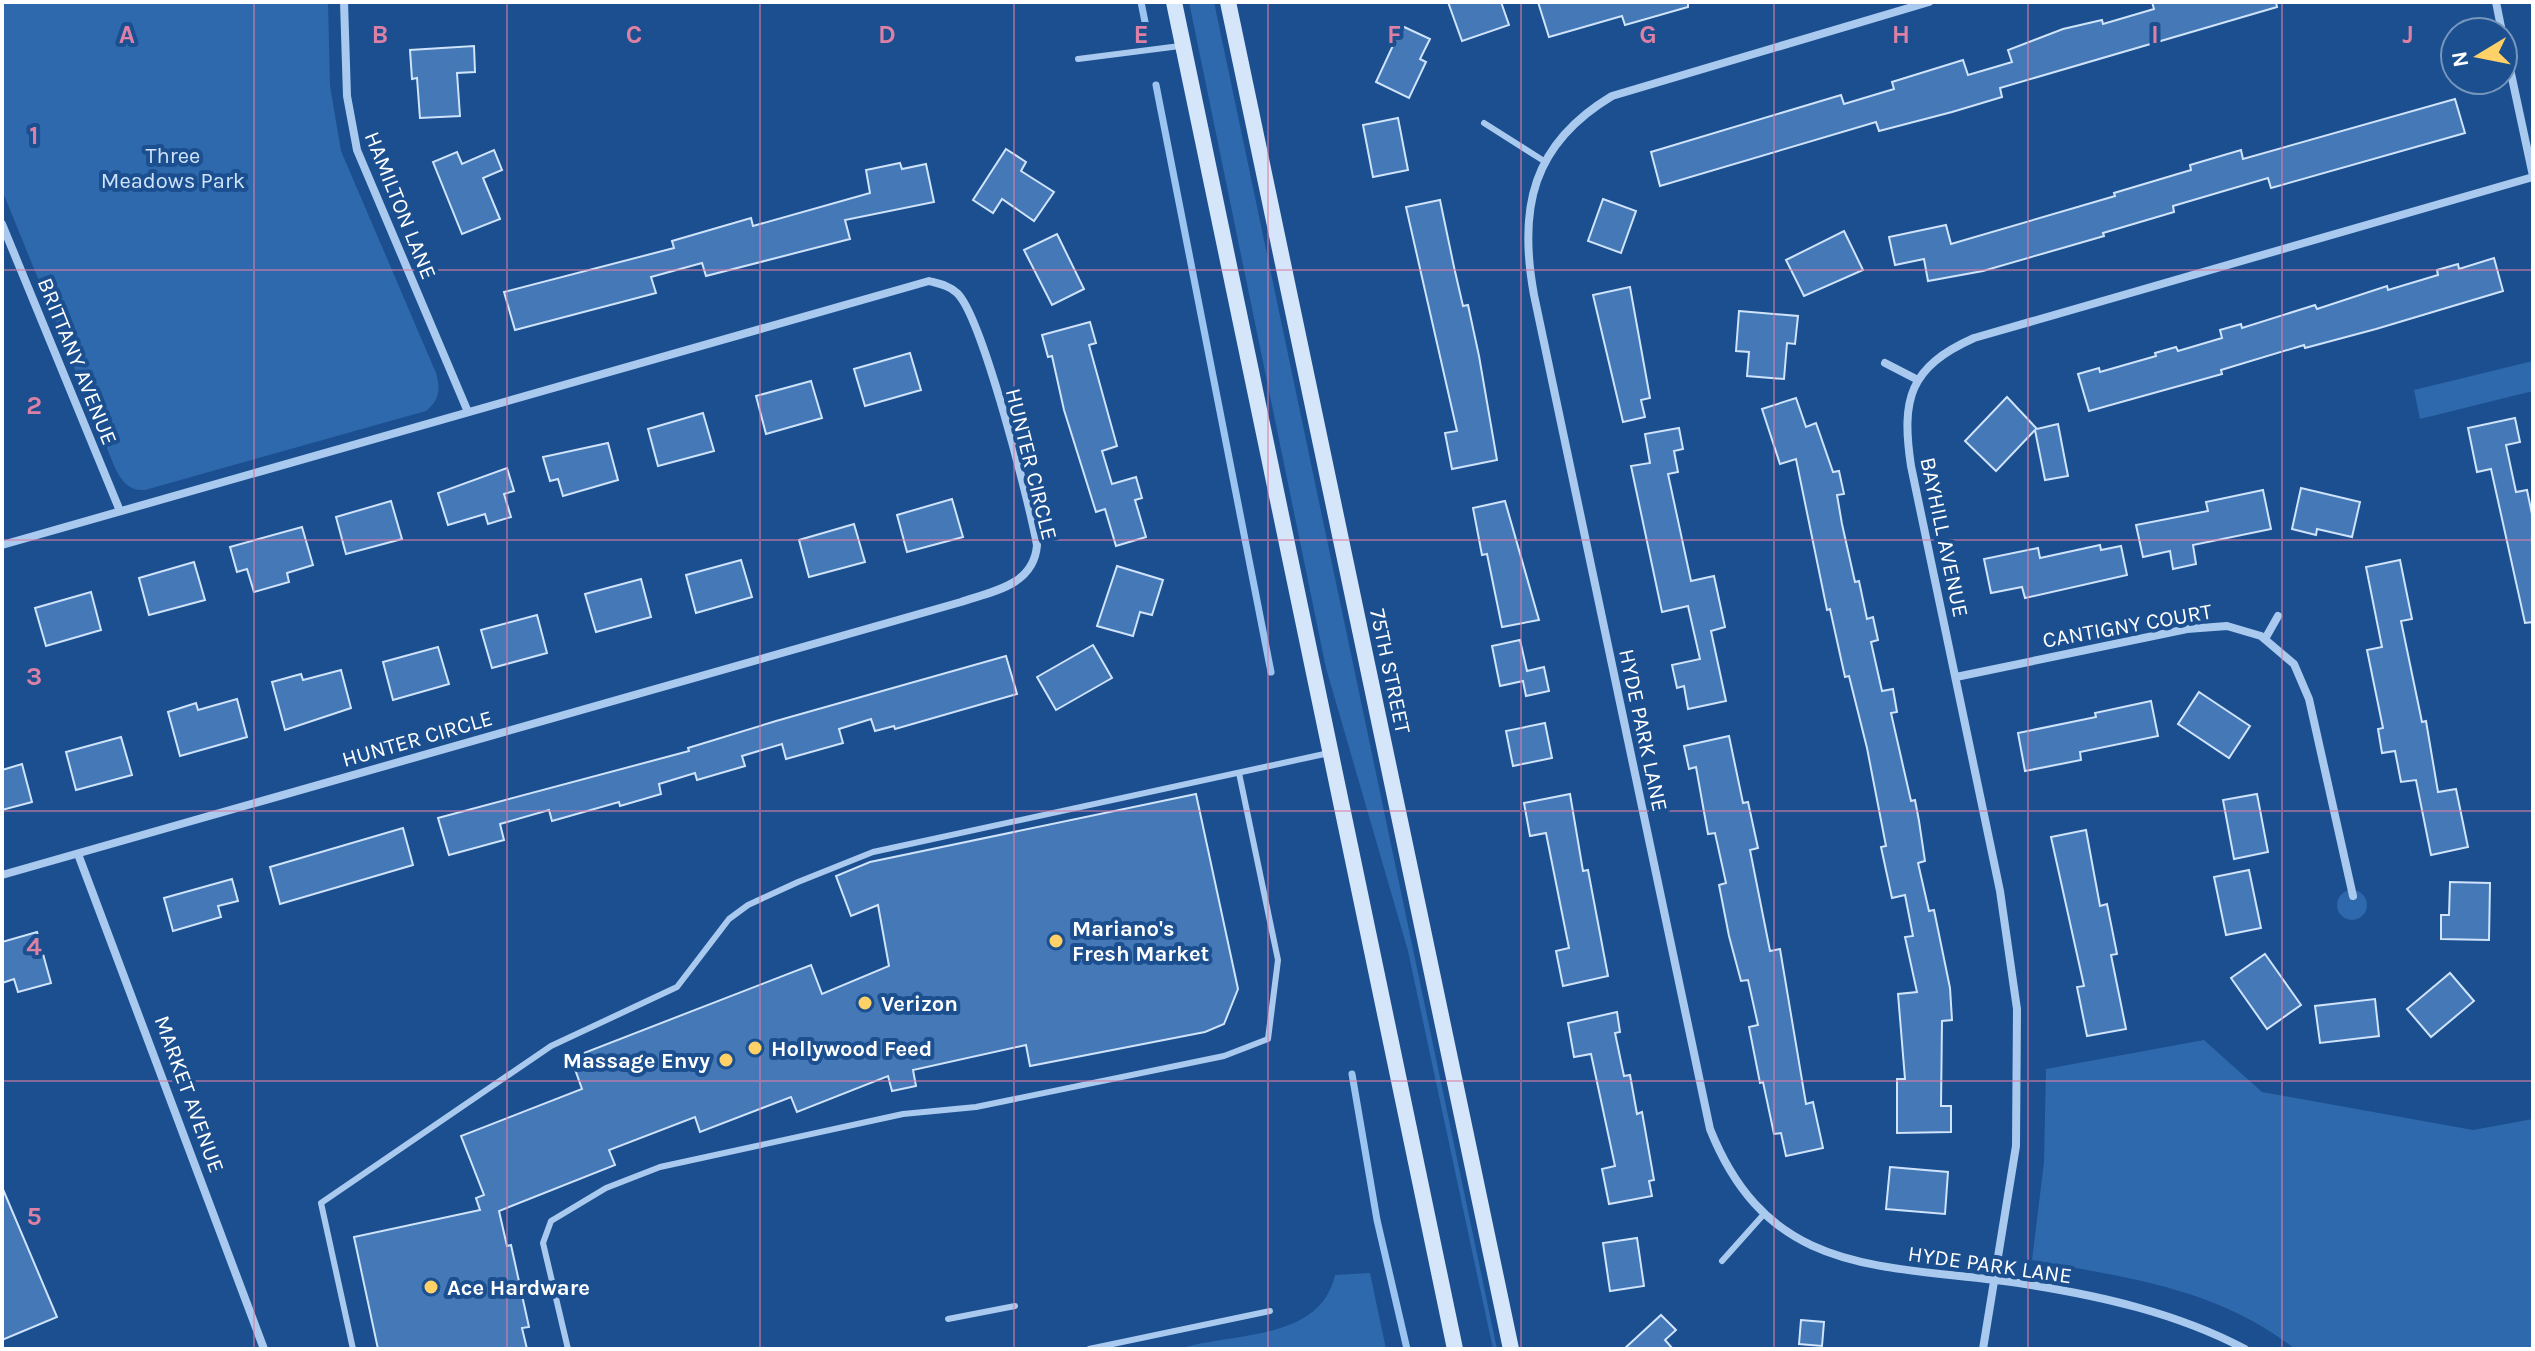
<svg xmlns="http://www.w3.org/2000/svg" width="2535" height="1351" viewBox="0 0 2535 1351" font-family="Karla,sans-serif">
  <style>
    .green { fill: #2e69ad }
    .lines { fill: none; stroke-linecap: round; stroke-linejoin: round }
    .stream { stroke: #9cc4f0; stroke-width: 7 }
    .building { fill: #4478b7; stroke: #cfe3fa; stroke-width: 2 }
    .lane { stroke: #a9c9ee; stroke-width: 6 }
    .street { stroke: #a9c9ee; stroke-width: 8 }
    .secondary { stroke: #d6e6fa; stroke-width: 16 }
    .grid { fill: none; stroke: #dd80a5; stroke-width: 2; stroke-opacity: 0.55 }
    .poi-dot { fill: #ffd166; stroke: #1b4f8f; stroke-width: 3 }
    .labels { text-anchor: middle; stroke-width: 8; stroke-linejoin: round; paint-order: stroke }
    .park-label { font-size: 22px; fill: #cfe3fa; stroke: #1b4f8f }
    .street-label { font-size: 22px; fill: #fff; stroke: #1b4f8f }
    .poi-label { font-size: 22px; font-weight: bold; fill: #fff; stroke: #1b4f8f; text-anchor: start }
    .grid-label { font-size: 26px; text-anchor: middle; font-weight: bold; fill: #dd80a5; stroke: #1b4f8f; stroke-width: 8; stroke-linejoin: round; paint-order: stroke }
  </style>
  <rect width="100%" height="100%" fill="#1b4f8f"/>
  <!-- green -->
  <g class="green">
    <path d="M2 2H328L330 86 341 151 436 373C441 389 439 401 426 411L145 490C129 491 122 482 115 468L2 190Z"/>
    <path d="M1189 2H1214L1497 1349H1493L1408 951 1326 668Z"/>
    <path d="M2533 361V391L2420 419 2414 390Z"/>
    <circle cx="2352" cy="905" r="15"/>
    <path d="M2204 1040 2262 1092 2473 1130 2533 1119V1349H2295C2215 1287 2127 1278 2032 1260L2044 1162 2046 1069Z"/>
    <path d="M1370 1273 1386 1349H1179C1232 1332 1320 1342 1335 1275Z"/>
  </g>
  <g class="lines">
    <!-- stream -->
    <g class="stream">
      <path d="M1141 2 1145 22"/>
      <path d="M1156 85 1271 672"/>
      <path d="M1352 1074 1377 1220 1407 1349"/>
    </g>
  </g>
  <!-- building -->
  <g class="building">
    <path d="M1448 2H1501L1509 25 1462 41Z"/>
    <path d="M1538 2H1688V7L1625 25 1622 16 1549 37Z"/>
    <path d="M2152 2H2276L2277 7 2000 88 2002 97 1952 112 1879 131 1876 122 1660 186 1651 152 1841 95 1844 104 1894 89 1892 82 1963 60 1968 75 2012 62 2008 50 2063 29 2102 20 2103 24 2154 9Z"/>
    <path d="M1402 26 1430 39 1420 59 1426 62 1409 98 1376 82Z"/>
    <path d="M474 46 475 72 457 73 460 116 420 118 417 78 412 79 410 50Z"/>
    <path d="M2455 99 2465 133 2271 188 2268 178 2173 206 2174 212 2103 233 2104 236 1983 271 1928 281 1924 259 1895 265 1889 237 1946 225 1951 244 2115 196 2114 193 2191 170 2190 165 2241 150 2243 159Z"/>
    <path d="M1398 118 1408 170 1373 177 1363 125Z"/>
    <path d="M1006 149 1026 162 1021 171 1054 192 1034 221 1002 199 993 213 973 200Z"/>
    <path d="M494 150 502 170 483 178 500 219 462 234 433 162 457 152 462 164Z"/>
    <path d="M900 163 902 169 926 164 934 202 845 220 850 239 706 276 702 263 651 277 656 293 515 330 504 292 674 248 672 241 751 218 753 226 870 193 866 170Z"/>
    <path d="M1603 199 1636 211 1621 253 1588 241Z"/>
    <path d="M1440 200 1454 267 1463 306 1468 305 1479 356 1497 460 1452 469 1445 433 1457 431 1406 207Z"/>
    <path d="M1844 231 1863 270 1804 296 1786 260Z"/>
    <path d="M1057 234 1084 289 1052 305 1024 250Z"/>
    <path d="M2494 258 2503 291 2376 329 2305 348 2304 345 2221 370 2222 374 2089 411 2078 374 2099 368 2100 372 2156 356 2155 353 2176 347 2178 351 2222 338 2220 330 2241 324 2242 328 2315 305 2317 309 2387 286 2388 290 2438 275 2437 270 2458 264 2459 269Z"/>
    <path d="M1630 287 1650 398 1641 400 1645 417 1623 422 1593 295Z"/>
    <path d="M1739 311 1798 316 1795 344 1787 343 1784 379 1747 376 1749 352 1736 351Z"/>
    <path d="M1090 322 1096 343 1089 345 1117 446 1102 451 1112 484 1136 477 1142 498 1135 500 1146 537 1116 546 1105 509 1096 512 1064 410 1052 356 1048 357 1042 335Z"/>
    <path d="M910 353 921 390 865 406 854 369Z"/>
    <path d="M811 381 822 418 766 434 756 396Z"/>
    <path d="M2007 397 2037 429 2058 424 2068 476 2045 480 2035 430 1996 471 1965 441Z"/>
    <path d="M1796 398 1806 427 1816 423 1833 472 1839 471 1844 494 1837 495 1842 524 1855 582 1859 581 1867 619 1873 617 1878 640 1871 642 1882 691 1893 689 1897 712 1891 713 1911 801 1915 800 1919 821 1925 861 1918 863 1929 911 1934 910 1950 988 1952 1020 1942 1021 1941 1106H1951V1132L1897 1133V1079H1905L1898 994 1917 992 1905 937 1913 936 1905 895 1892 898 1881 847 1886 846 1867 748 1849 676 1845 677 1830 609 1827 610 1796 459 1780 464 1762 409Z"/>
    <path d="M703 413 714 451 658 466 648 429Z"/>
    <path d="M2515 418 2520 442 2506 445 2516 492 2527 490 2533 519V622L2525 623 2491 469 2477 472 2468 428Z"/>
    <path d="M1679 428 1683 449 1674 451 1678 472 1668 474 1691 581 1714 576 1725 627 1711 631 1726 701 1688 709 1684 686 1677 688 1672 665 1700 659 1688 606 1662 612 1631 466 1650 463 1645 434Z"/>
    <path d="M608 443 618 480 563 496 558 479 550 481 543 457Z"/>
    <path d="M507 468 514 491 504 494 511 517 488 524 485 514 448 525 438 493Z"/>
    <path d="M2301 488 2360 502 2352 537 2317 529 2316 535 2292 529Z"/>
    <path d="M2263 490 2271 529 2193 545 2196 564 2173 569 2170 551 2143 557 2136 525 2208 511 2206 502Z"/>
    <path d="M952 499 963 537 907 552 897 515Z"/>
    <path d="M391 501 402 539 346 554 336 517Z"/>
    <path d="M1505 501 1539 620 1502 627 1487 554 1482 555 1473 508Z"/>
    <path d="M854 524 865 562 809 577 799 540Z"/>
    <path d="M302 527 313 565 287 573 289 582 254 592 247 569 237 572 230 547Z"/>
    <path d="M2100 545 2101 550 2121 546 2127 575 2025 598 2022 587 1991 593 1984 559 2038 548 2040 558Z"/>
    <path d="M741 560 752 597 696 613 686 575Z"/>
    <path d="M2400 560 2412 619 2401 621 2422 722 2426 721 2438 792 2456 789 2468 847 2431 855 2416 780 2401 782 2395 751 2382 753 2378 729 2383 728 2367 650 2382 647 2366 567Z"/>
    <path d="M194 562 205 600 149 615 139 578Z"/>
    <path d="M1117 566 1163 580 1152 615 1140 612 1133 636 1097 626Z"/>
    <path d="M641 579 651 617 596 632 585 594Z"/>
    <path d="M91 592 101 630 46 646 35 608Z"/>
    <path d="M537 615 547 653 492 668 481 630Z"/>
    <path d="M1520 640 1527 671 1544 667 1549 691 1526 696 1523 681 1500 686 1492 646Z"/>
    <path d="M1093 645 1112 678 1056 710 1037 677Z"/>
    <path d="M438 647 449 684 393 700 383 662Z"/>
    <path d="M1006 656 1017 694 895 729 894 726 875 731 871 719 839 729 843 743 786 759 782 744 742 756 745 766 697 780 695 773 659 784 661 794 620 806 619 802 552 821 549 810 500 824 504 840 449 855 438 818 689 751 688 748 776 721Z"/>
    <path d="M341 670 351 708 285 730 272 682 301 674 303 680Z"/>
    <path d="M2199 692 2250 726 2229 758 2178 724Z"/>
    <path d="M237 699 247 737 180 756 168 712 196 703 198 710Z"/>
    <path d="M2151 701 2158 736 2080 752 2081 760 2025 771 2018 733 2096 717 2095 713Z"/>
    <path d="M1545 723 1552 758 1513 766 1506 731Z"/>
    <path d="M1729 736 1743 803 1748 802 1758 848 1750 850 1770 951 1780 949 1806 1104 1813 1102 1823 1148 1786 1156 1781 1133 1774 1134 1763 1082 1760 1083 1749 1027 1758 1025 1748 980 1741 981 1729 936 1719 885 1726 883 1715 833 1708 834 1696 767 1689 769 1684 746Z"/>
    <path d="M121 737 132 775 76 790 66 752Z"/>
    <path d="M22 764 32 802 2 810V770Z"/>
    <path d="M1196 794 1238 989 1224 1024 1205 1032 1030 1066 1026 1045 913 1070 916 1086 892 1091 888 1076 797 1112 791 1097 700 1132 695 1117 609 1150 615 1165 499 1211 507 1246 511 1245 529 1327 522 1328 527 1349H378L354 1237 480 1210 476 1198 484 1195 461 1136 582 1089 571 1058 811 965 822 994 889 966 878 905 851 916 836 876 870 862Z"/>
    <path d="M1570 794 1583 871 1588 870 1608 976 1563 986 1556 951 1569 948 1546 833 1530 836 1524 803Z"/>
    <path d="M2257 794 2268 852 2234 859 2223 800Z"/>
    <path d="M403 828 413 865 280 904 270 867Z"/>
    <path d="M2086 830 2100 906 2107 904 2117 954 2111 955 2126 1029 2087 1036 2077 987 2084 986 2051 837Z"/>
    <path d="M2249 870 2261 928 2226 935 2214 877Z"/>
    <path d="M232 879 238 901 218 906 221 917 173 931 164 898Z"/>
    <path d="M2450 882 2490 883 2489 940 2441 939V915H2449Z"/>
    <path d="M37 932 51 983 18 992 14 979 2 983V942Z"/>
    <path d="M2265 954 2301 1005 2267 1029 2231 978Z"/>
    <path d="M2450 973 2474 1001 2431 1037 2407 1009Z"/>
    <path d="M2375 999 2379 1036 2320 1043 2315 1006Z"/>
    <path d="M1617 1012 1620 1032 1615 1033 1624 1076 1630 1075 1637 1114 1642 1112 1654 1180 1649 1181 1652 1196 1609 1204 1602 1169 1615 1166 1591 1054 1574 1057 1568 1023Z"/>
    <path d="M1890 1167 1948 1172 1945 1214 1886 1209Z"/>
    <path d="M2 1187 57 1317 2 1340Z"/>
    <path d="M1637 1238 1644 1286 1610 1291 1603 1243Z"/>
    <path d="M1661 1315 1676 1330 1665 1340 1673 1349H1624Z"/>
    <path d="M1801 1320 1824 1322 1822 1346 1799 1344Z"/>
  </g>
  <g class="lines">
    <!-- lane -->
    <g class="lane">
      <path d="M1078 59 1180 46"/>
      <path d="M1484 123 1544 161"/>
      <path d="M1722 1261 1764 1214"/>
      <path d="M948 1319 1015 1306"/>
      <path d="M353 1349 321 1203 551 1046 677 987 729 919 748 905 798 882 873 852 1329 753"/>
      <path d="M568 1349 543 1243 551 1221 606 1188 660 1167 903 1114 976 1107 1224 1056 1268 1039 1278 960 1239 773"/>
      <path d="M1089 1349 1270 1311"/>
    </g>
    <!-- street -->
    <g class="street">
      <path d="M344 2 347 96 357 150 468 412"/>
      <path d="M1929 2 1612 96C1532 144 1518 208 1534 295L1710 1129C1771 1282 1889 1263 2025 1284 2101 1296 2177 1313 2245 1349"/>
      <path d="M2496 2 2502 32"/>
      <path d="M2503 36 2533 176"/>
      <path d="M2 224 120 511"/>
      <path d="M1885 363 1918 380"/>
      <path d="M2 545 929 281C940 284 950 286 957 293 982 316 1030 505 1037 545 1034 585 994 591 961 602L2 875"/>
      <path d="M2265 639 2278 616"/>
      <path d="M1956 677 2187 629 2227 626 2261 636 2294 664 2309 699 2353 896"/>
      <path d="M78 854 264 1349"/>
      <path d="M1983 1349 2016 1146 2017 1009 2000 891 1911 466C1901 399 1909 367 1974 338L2533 177"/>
    </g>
    <!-- secondary -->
    <g class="secondary">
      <path d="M1174 2 1455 1349"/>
      <path d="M1228 2 1511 1349"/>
    </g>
  </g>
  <!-- grid -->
  <path class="grid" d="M254 2V1349M507 2V1349M760 2V1349M1014 2V1349M1268 2V1349M1521 2V1349M1774 2V1349M2028 2V1349M2282 2V1349M2 270H2533M2 540H2533M2 811H2533M2 1081H2533"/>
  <!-- markers -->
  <g class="poi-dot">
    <circle cx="1056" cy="941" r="8"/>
    <circle cx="865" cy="1003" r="8"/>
    <circle cx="755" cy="1048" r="8"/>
    <circle cx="726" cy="1060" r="8"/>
    <circle cx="431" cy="1287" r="8"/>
  </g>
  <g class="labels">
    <!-- park labels -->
    <g class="park-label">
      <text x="173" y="163">Three<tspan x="173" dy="25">Meadows Park</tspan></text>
    </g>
    <!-- street labels -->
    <g class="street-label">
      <text transform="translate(401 205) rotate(68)" y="8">HAMILTON LANE</text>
      <text transform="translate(78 361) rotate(68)" y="8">BRITTANY AVENUE</text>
      <text transform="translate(1032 464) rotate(76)" y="8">HUNTER CIRCLE</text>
      <text transform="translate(1945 537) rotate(78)" y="8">BAYHILL AVENUE</text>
      <text transform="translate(2127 625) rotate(-10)" y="8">CANTIGNY COURT</text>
      <text transform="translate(1391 671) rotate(78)" y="8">75TH STREET</text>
      <text transform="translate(1644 730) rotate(78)" y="8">HYDE PARK LANE</text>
      <text transform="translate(417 738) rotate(-16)" y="8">HUNTER CIRCLE</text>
      <text transform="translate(190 1094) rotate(70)" y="8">MARKET AVENUE</text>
      <text transform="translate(1990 1264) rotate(8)" y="8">HYDE PARK LANE</text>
    </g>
    <!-- poi labels -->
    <g class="poi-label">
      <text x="1072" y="936">Mariano's<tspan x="1072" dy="25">Fresh Market</tspan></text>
      <text x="881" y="1011">Verizon</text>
      <text x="771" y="1056">Hollywood Feed</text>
      <text x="710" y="1068" text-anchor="end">Massage Envy</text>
      <text x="447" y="1295">Ace Hardware</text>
    </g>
  </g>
  <g class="grid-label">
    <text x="127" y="43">A</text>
    <text x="380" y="43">B</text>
    <text x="634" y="43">C</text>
    <text x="887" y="43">D</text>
    <text x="1141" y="43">E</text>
    <text x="1394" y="43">F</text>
    <text x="1648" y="43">G</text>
    <text x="1901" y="43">H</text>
    <text x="2155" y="43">I</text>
    <text x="2408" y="43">J</text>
    <text x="34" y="144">1</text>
    <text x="34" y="414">2</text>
    <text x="34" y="685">3</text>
    <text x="34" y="955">4</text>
    <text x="34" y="1225">5</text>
  </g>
  <!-- border -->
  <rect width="2535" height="1351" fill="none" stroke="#ffffff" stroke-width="8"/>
  <!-- north arrow -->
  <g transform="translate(2479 56) rotate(260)"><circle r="38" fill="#1b4f8f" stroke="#7695bc" stroke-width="2"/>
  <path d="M0-6L14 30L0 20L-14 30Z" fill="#ffd166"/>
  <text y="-12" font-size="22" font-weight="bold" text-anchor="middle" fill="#ffffff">N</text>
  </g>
</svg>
